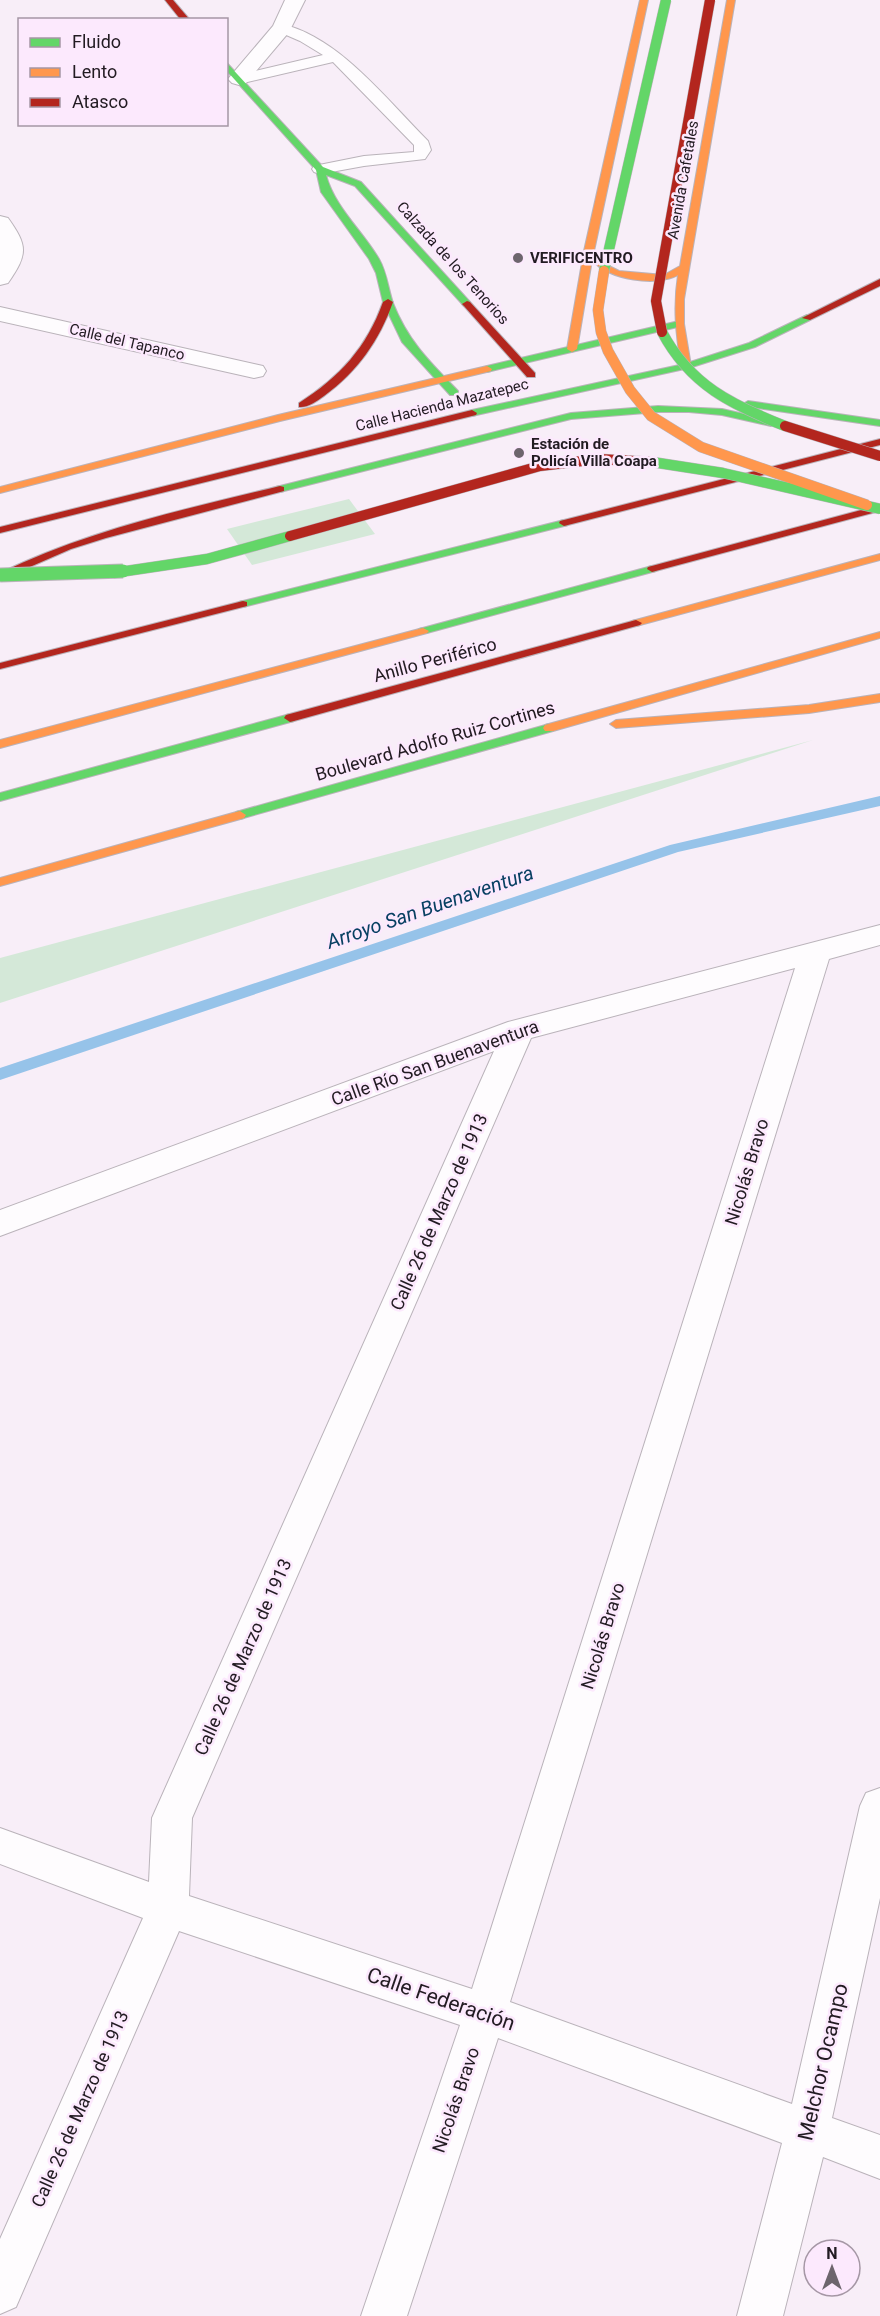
<svg xmlns="http://www.w3.org/2000/svg" width="880" height="2316" viewBox="0 0 880 2316" font-family="Roboto,sans-serif">
  <style>
    .green { fill: #d4e8d8 }
    .lines { fill: none; stroke-linecap: round; stroke-linejoin: round }
    .stream { fill: #96c3e9; fill-rule: evenodd }
    .lane-casing { stroke: #bab3ba; stroke-width: 2 }
    .street-casing { stroke: #bab3ba; stroke-width: 2 }
    .fast-casing { stroke: #bab3ba; stroke-width: 2 }
    .slow-casing { stroke: #bab3ba; stroke-width: 2 }
    .jam-casing { stroke: #bab3ba; stroke-width: 2 }
    .lane { fill: #fefcfe; fill-rule: evenodd }
    .street { fill: #fefcfe; fill-rule: evenodd }
    .fast { fill: #63d668; fill-rule: evenodd }
    .slow { fill: #ff974d; fill-rule: evenodd }
    .jam { fill: #b3261e; fill-rule: evenodd }
    .fast-bridge-far1-casing { stroke: #bab3ba; stroke-width: 11; stroke-linecap: butt }
    .fast-bridge-casing { stroke: #bab3ba; stroke-width: 15; stroke-linecap: butt }
    .slow-bridge-casing { stroke: #bab3ba; stroke-width: 11; stroke-linecap: butt }
    .jam-bridge-casing { stroke: #bab3ba; stroke-width: 11; stroke-linecap: butt }
    .fast-bridge-far1 { stroke: #63d668; stroke-width: 10 }
    .fast-bridge { stroke: #63d668; stroke-width: 13 }
    .slow-bridge { stroke: #ff974d; stroke-width: 10 }
    .jam-bridge { stroke: #b3261e; stroke-width: 10 }
    .poi-dot { fill: #6d656d; stroke: #fce9fd; stroke-width: 2 }
    .labels { text-anchor: middle; stroke-width: 5; stroke-linejoin: round; paint-order: stroke }
    .far-street-label { font-size: 15px; fill: #221b22; stroke: #fce9fd }
    .far-poi-label { font-size: 15px; font-weight: bold; fill: #221b22; stroke: #fce9fd; text-anchor: start }
    .street-label { font-size: 18px; fill: #221b22; stroke: #fce9fd }
    .water-label { font-size: 20px; font-style: italic; fill: #084062; stroke: #fce9fd }
    .near-street-label { font-size: 21px; fill: #221b22; stroke: #fce9fd }
  </style>
  <rect width="100%" height="100%" fill="#f8eef8"/>
  <!-- green -->
  <g class="green">
    <path d="M349 499 375 534 252 565 227 529Z"/>
    <path d="M813 740 0 1003V958Z"/>
  </g>
  <g class="lines">
    <!-- stream -->
    <path class="stream" d="M880 796V806L678 852 0 1080V1068L670 845Z"/>
    <defs>
      <path id="lane" d="M282 24C340 38 387 100 428 141L431 150 425 159 364 166 320 174 314 172 312 169 314 166 364 156 414 152V145L333 62 239 84 234 82 231 79 234 76 323 55 300 41 277 31 275 28Z"/>
      <g id="street">
        <path d="M285 0H305L289 32 246 83 239 85 232 83 228 79 273 26Z"/>
        <path d="M0 216 8 218C28 246 28 254 8 283L0 285Z"/>
        <path d="M0 307 254 364 263 366 266 371 263 376 254 378 0 321Z"/>
        <path d="M880 925V945L829 959 510 2002 792 2104 860 1806 866 1793 880 1788V1898L832 2118 880 2135V2179L823 2157 783 2316H737L782 2143 498 2038 407 2316H361L460 2025 179 1931 16 2307 0 2314V2239L143 1918 0 1864V1828L149 1882 152 1818 494 1051 0 1236V1210L508 1022ZM795 968 472 1989 189 1896 192 1818 531 1038Z"/>
      </g>
      <g id="fast">
        <path d="M226 62 323 167 361 182 470 302V306H464L355 186 326 175C335 208 362 230 379 259 387 273 388 288 393 303 408 341 430 362 458 391V395H450L402 342 383 302 376 273 369 259 321 192 316 170 226 70Z"/>
        <path d="M807 315 810 316V320L755 347 689 368 472 416 467 413 472 410 684 364 749 343Z"/>
        <path d="M679 321 682 322V326L487 372 482 369 487 366Z"/>
        <path d="M748 401 880 420V426L744 406 743 404Z"/>
        <path d="M658 406 722 409 775 421 776 423 771 426 722 415 689 412H658L571 419 280 492 275 489 276 487 571 413Z"/>
        <path d="M564 520 568 521V525L243 607 238 604 239 602Z"/>
        <path d="M652 566 657 569 656 571 427 633H419L417 631 419 629Z"/>
        <path d="M290 714 296 718 294 721 0 801V793Z"/>
        <path d="M549 724 553 725 555 728 553 731 240 819 234 815 236 812Z"/>
      </g>
      <g id="slow">
        <path d="M640 0H648L594 251 605 264 619 271 664 275 680 266 727 0H735L684 299V324L691 366 686 369 681 366C676 334 673 307 678 275 657 287 609 280 592 260L577 349 572 352 567 349 584 251Z"/>
        <path d="M487 366 492 369 491 371 280 421 0 493V487L278 415Z"/>
        <path d="M880 554V560L640 625 636 626 630 623 632 621Z"/>
        <path d="M423 628 429 631 427 633 0 748V740Z"/>
        <path d="M880 632V638L553 731H545L543 728 545 725Z"/>
        <path d="M880 694V702L809 713 616 728 610 724 616 720 809 705Z"/>
        <path d="M240 811 246 815 244 818 0 886V878Z"/>
      </g>
      <g id="jam">
        <path d="M165 0H173L190 20H181Z"/>
        <path d="M880 279V286L810 320 802 318Z"/>
        <path d="M388 299 393 302C379 341 358 371 324 396 317 401 308 408 299 407V403C340 377 367 347 383 302Z"/>
        <path d="M467 301 470 302 535 373V377H527L464 306 462 304Z"/>
        <path d="M472 410 477 413 476 415 0 533V527Z"/>
        <path d="M880 439V445L564 526 559 523 560 521Z"/>
        <path d="M280 486 284 487V491L106 538 71 549 0 580V573C89 530 185 509 280 486Z"/>
        <path d="M880 505V511L652 572 647 569 648 567Z"/>
        <path d="M243 601 247 602V606L0 669V663Z"/>
        <path d="M636 620 642 623 640 625 294 721 290 722 284 718 286 715Z"/>
      </g>
    </defs>
    <!-- lane casing -->
    <use href="#lane" class="lane-casing"/>
    <!-- street casing -->
    <use href="#street" class="street-casing"/>
    <!-- fast casing -->
    <use href="#fast" class="fast-casing"/>
    <!-- slow casing -->
    <use href="#slow" class="slow-casing"/>
    <!-- jam casing -->
    <use href="#jam" class="jam-casing"/>
    <!-- lane -->
    <use href="#lane" class="lane"/>
    <!-- street -->
    <use href="#street" class="street"/>
    <!-- fast -->
    <use href="#fast" class="fast"/>
    <!-- slow -->
    <use href="#slow" class="slow"/>
    <!-- jam -->
    <use href="#jam" class="jam"/>
    <defs>
      <g id="fast-bridge-far1">
        <path d="M604 271 666 0"/>
        <path d="M662 332C690 385 732 405 785 426"/>
        <path d="M652 462 723 473 880 509"/>
        <path d="M113 573 207 559 290 536"/>
      </g>
      <path id="fast-bridge" d="M0 575 123 571"/>
      <path id="slow-bridge" d="M604 271 598 310 601 332 608 351 630 390 651 416 701 447 867 505"/>
      <g id="jam-bridge">
        <path d="M662 332 656 301 710 0"/>
        <path d="M785 426 880 456"/>
        <path d="M290 536 540 466 599 459 652 462"/>
      </g>
    </defs>
    <!-- fast-bridge-far1 casing -->
    <use href="#fast-bridge-far1" class="fast-bridge-far1-casing"/>
    <!-- fast-bridge casing -->
    <use href="#fast-bridge" class="fast-bridge-casing"/>
    <!-- slow-bridge casing -->
    <use href="#slow-bridge" class="slow-bridge-casing"/>
    <!-- jam-bridge casing -->
    <use href="#jam-bridge" class="jam-bridge-casing"/>
    <!-- fast-bridge-far1 -->
    <use href="#fast-bridge-far1" class="fast-bridge-far1"/>
    <!-- fast-bridge -->
    <use href="#fast-bridge" class="fast-bridge"/>
    <!-- slow-bridge -->
    <use href="#slow-bridge" class="slow-bridge"/>
    <!-- jam-bridge -->
    <use href="#jam-bridge" class="jam-bridge"/>
  </g>
  <!-- markers -->
  <g class="poi-dot">
    <circle cx="518" cy="258" r="6"/>
    <circle cx="519" cy="453" r="6"/>
  </g>
  <g class="labels">
    <!-- far-street labels -->
    <g class="far-street-label">
      <text transform="translate(683 180) rotate(-80)" y="5">Avenida Cafetales</text>
      <text transform="translate(453 263) rotate(48)" y="5">Calzada de los Tenorios</text>
      <text transform="translate(127 342) rotate(13)" y="5">Calle del Tapanco</text>
      <text transform="translate(442 405) rotate(-14)" y="5">Calle Hacienda Mazatepec</text>
    </g>
    <!-- far-poi labels -->
    <g class="far-poi-label">
      <text x="530" y="263">VERIFICENTRO</text>
      <text x="531" y="449">Estación de<tspan x="531" dy="17">Policía Villa Coapa</tspan></text>
    </g>
    <!-- street labels -->
    <g class="street-label">
      <text transform="translate(435 660) rotate(-15)" y="6">Anillo Periférico</text>
      <text transform="translate(435 741) rotate(-16)" y="6">Boulevard Adolfo Ruiz Cortines</text>
      <text transform="translate(435 1063) rotate(-20)" y="6">Calle Río San Buenaventura</text>
      <text transform="translate(747 1172) rotate(-73)" y="6">Nicolás Bravo</text>
      <text transform="translate(439 1212) rotate(-66)" y="6">Calle 26 de Marzo de 1913</text>
      <text transform="translate(603 1636) rotate(-73)" y="6">Nicolás Bravo</text>
      <text transform="translate(243 1657) rotate(-66)" y="6">Calle 26 de Marzo de 1913</text>
      <text transform="translate(456 2100) rotate(-71)" y="6">Nicolás Bravo</text>
      <text transform="translate(80 2109) rotate(-66)" y="6">Calle 26 de Marzo de 1913</text>
    </g>
    <!-- water labels -->
    <g class="water-label">
      <text transform="translate(430 907) rotate(-19)" y="7">Arroyo San Buenaventura</text>
    </g>
    <!-- near-street labels -->
    <g class="near-street-label">
      <text transform="translate(441 1999) rotate(19)" y="7">Calle Federación</text>
      <text transform="translate(823 2062) rotate(-77)" y="7">Melchor Ocampo</text>
    </g>
  </g>
  <!-- legend -->
  <rect x="18" y="18" width="210" height="108" fill="#fce9fd" stroke="#a597a5" stroke-width="1.5"/>
  <rect x="30" y="38" width="30" height="9" fill="#63d668" stroke="#a597a5" stroke-width="1.5"/>
  <text x="72" y="48" font-size="18" fill="#221b22">Fluido</text>
  <rect x="30" y="68" width="30" height="9" fill="#ff974d" stroke="#a597a5" stroke-width="1.5"/>
  <text x="72" y="78" font-size="18" fill="#221b22">Lento</text>
  <rect x="30" y="98" width="30" height="9" fill="#b3261e" stroke="#a597a5" stroke-width="1.5"/>
  <text x="72" y="108" font-size="18" fill="#221b22">Atasco</text>
  <!-- north arrow -->
  <g transform="translate(832 2268)"><circle r="28" fill="#fce9fd" stroke="#a597a5" stroke-width="1.5"/>
  <path d="M0-4.5L10 22L0 15L-10 22Z" fill="#6d656d"/>
  <text y="-9" font-size="16" font-weight="bold" text-anchor="middle" fill="#221b22">N</text>
  </g>
</svg>
